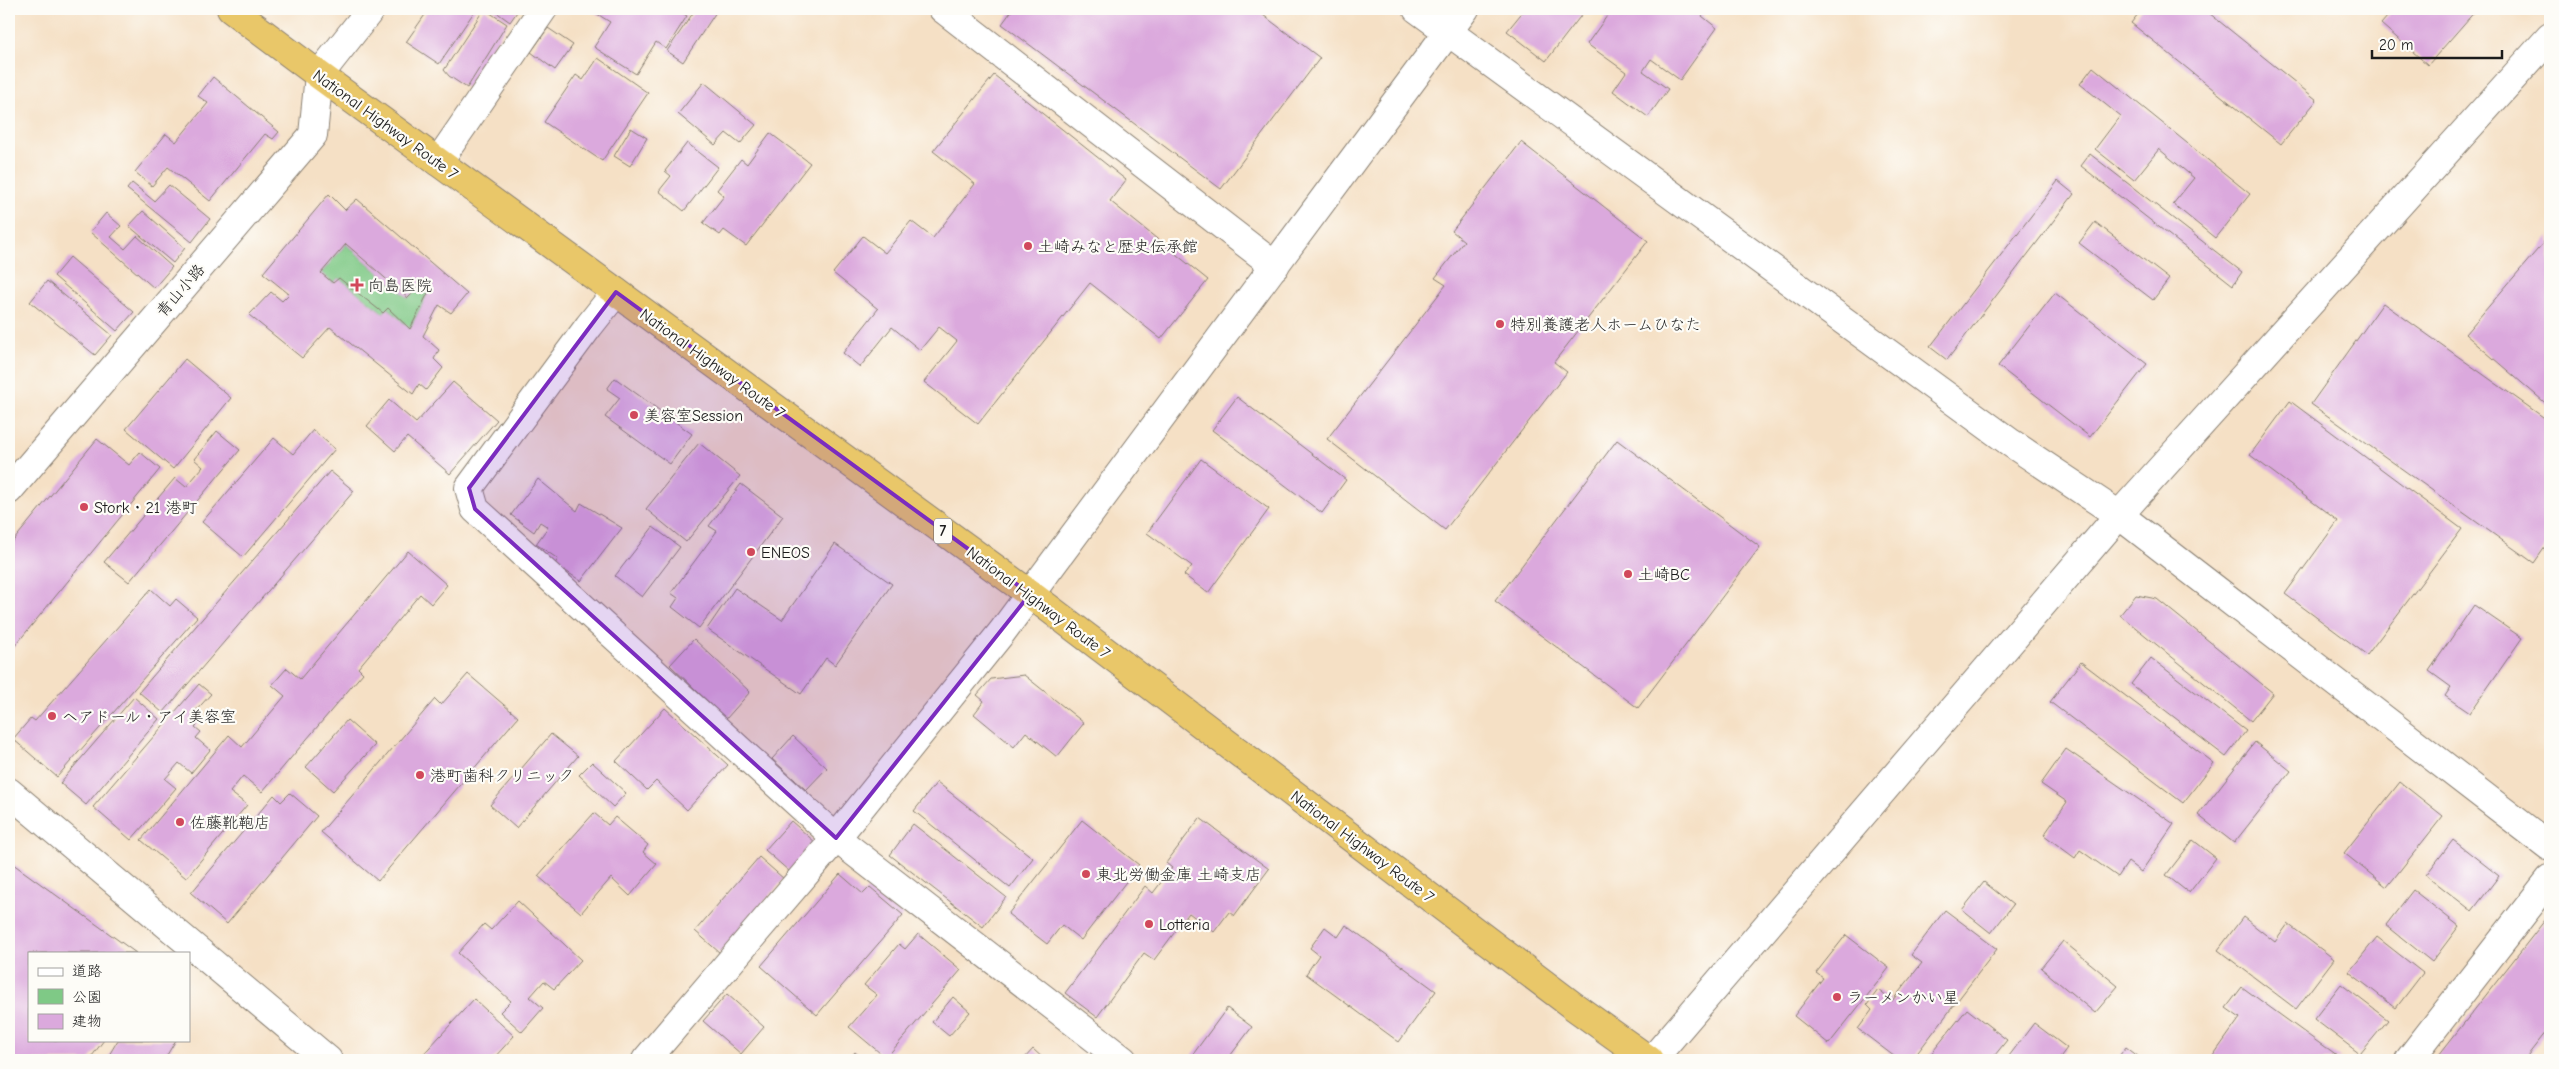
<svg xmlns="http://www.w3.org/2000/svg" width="2559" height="1069" viewBox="0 0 2559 1069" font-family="'Comic Neue','Klee One',sans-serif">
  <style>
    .green { fill: #7fc986; stroke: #4e7251 }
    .building { fill: #dba9dd; fill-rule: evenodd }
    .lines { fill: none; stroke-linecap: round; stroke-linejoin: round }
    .minor-casing { stroke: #887e70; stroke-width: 30 }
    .highway-casing { stroke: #887e70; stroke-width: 30 }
    .minor { stroke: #fff; stroke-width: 28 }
    .highway { stroke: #e9c769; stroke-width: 28 }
    .marked { fill: #7b2cbf; fill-opacity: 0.2; stroke: #7b2cbf; stroke-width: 4; stroke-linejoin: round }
    .poi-dot { fill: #d1495b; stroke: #fdfcf7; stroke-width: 2 }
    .labels { text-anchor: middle; stroke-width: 4.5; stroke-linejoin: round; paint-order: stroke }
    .shield { fill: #fdfcf7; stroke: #605f5e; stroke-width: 1 }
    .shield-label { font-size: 15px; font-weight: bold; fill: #1c1c1c }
    .street-label { font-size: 16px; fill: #1c1c1c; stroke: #fdfcf7 }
    .poi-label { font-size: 16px; fill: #1c1c1c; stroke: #fdfcf7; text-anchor: start }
  </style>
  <rect width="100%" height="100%" fill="#fdfcf7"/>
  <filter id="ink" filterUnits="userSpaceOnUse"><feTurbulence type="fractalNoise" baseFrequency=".02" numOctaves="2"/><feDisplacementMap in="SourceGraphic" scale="10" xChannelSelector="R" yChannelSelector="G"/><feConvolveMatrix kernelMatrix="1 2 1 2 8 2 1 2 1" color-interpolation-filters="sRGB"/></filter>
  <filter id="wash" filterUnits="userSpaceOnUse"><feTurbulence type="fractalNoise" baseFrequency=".0096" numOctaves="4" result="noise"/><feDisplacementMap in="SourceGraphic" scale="20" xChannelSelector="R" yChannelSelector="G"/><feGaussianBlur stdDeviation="1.12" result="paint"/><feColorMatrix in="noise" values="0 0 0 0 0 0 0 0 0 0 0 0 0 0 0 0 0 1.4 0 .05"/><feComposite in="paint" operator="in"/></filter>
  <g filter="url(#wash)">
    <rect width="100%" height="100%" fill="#f5e0c5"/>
    <!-- green -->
    <path class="green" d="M346 244 408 298 425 281 432 285 410 329 388 308 383 313 339 278 333 283 321 273Z"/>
    <g id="blocks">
      <!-- building -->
      <g class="building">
        <path d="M429 9H476L439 64 406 42Z"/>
        <path d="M484 9 507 24 467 88 449 76 444 70Z"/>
        <path d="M492 9H519L510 22Z"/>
        <path d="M595 9H676L687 16 666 49 656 42 636 74 594 47 610 22 594 12Z"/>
        <path d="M687 9H718L683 62 667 51 693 13Z"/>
        <path d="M1013 9H1255L1320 58 1221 189 1002 24Z"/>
        <path d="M1525 9H1586L1546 61 1507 31Z"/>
        <path d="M1612 9H1707L1702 16 1717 28 1680 80 1651 59 1643 71 1668 89 1648 117 1613 91 1626 72 1587 44Z"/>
        <path d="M2142 9H2204L2317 100 2281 144 2131 23Z"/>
        <path d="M2394 9H2477L2428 65 2381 24Z"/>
        <path d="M548 28 573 45 555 70 531 52Z"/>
        <path d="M598 58 648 93 602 161 544 122 576 75 583 80Z"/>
        <path d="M2093 67 2250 194 2215 238 2173 204 2194 178 2159 149 2134 180 2095 149 2120 116 2080 84Z"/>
        <path d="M994 75 1126 180 1110 201 1208 280 1161 339 1090 283 978 424 924 382 957 341 939 327 920 350 892 327 860 367 843 353 878 309 833 273 863 236 885 253 911 221 933 238 975 184 933 151Z"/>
        <path d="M213 77 279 132 273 139 265 134 210 201 168 167 152 186 135 172 166 134 176 142 208 103 198 96Z"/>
        <path d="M704 82 756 125 740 144 726 133 715 145 678 114Z"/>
        <path d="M631 128 647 138 630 166 614 156Z"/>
        <path d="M770 133 810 163 746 246 724 230 720 235 703 223 724 196 717 190 741 159 747 164Z"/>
        <path d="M1521 142 1648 241 1554 362 1567 372 1445 530 1327 439 1446 285 1435 278 1464 241 1452 231Z"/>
        <path d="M687 143 718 167 684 211 659 191 671 176 665 171Z"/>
        <path d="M2090 154 2242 272 2233 285 2081 166Z"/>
        <path d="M2058 181 2074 194 1947 360 1930 347Z"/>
        <path d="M132 183 154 201 169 185 210 219 192 242 127 189Z"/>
        <path d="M329 194 345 210 357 199 467 294 451 313 439 305 423 336 439 350 434 359 443 368 426 390 419 384 413 394 330 327 302 358 249 315 271 292 282 301 289 294 263 273ZM346 244 408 298 425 281 432 285 410 329 388 308 383 313 339 278 333 283 321 273Z"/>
        <path d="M143 211 185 248 173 263 129 226Z"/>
        <path d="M106 213 121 226 111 237 125 249 137 236 172 267 154 288 90 232Z"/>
        <path d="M2095 222 2169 279 2153 300 2079 243Z"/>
        <path d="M2550 235V407L2465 334Z"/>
        <path d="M70 257 134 312 117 331 54 276Z"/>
        <path d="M47 281 112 335 95 355 30 302Z"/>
        <path d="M2055 293 2147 364 2090 437 1998 366Z"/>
        <path d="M2383 303 2550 422V540L2534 563 2311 404Z"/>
        <path d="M185 359 231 398 173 469 126 429Z"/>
        <path d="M615 378 692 434 670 464 605 417 620 398 607 389Z"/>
        <path d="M453 382 497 420 450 474 407 437 395 451 367 426 389 400 416 423Z"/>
        <path d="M1237 397 1346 480 1322 513 1212 430Z"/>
        <path d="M2290 401 2462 529 2367 655 2285 594 2338 521 2250 455Z"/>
        <path d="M313 430 335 449 243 557 202 522 274 438 293 454Z"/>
        <path d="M217 431 240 450 129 582 104 562 175 478 186 487 203 467 194 459Z"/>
        <path d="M97 439 129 465 140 452 160 469 9 653V546Z"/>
        <path d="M1617 440 1760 547 1638 708 1495 601Z"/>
        <path d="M699 443 740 476 686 542 646 509Z"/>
        <path d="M1201 459 1269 509 1208 593 1184 575 1192 566 1147 533Z"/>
        <path d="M330 471 354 491 163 713 139 692Z"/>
        <path d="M538 479 577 511 581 503 622 528 581 581 555 564 558 559 536 544 548 527 540 522 534 532 511 515Z"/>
        <path d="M741 484 783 516 699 628 672 607 678 598 671 593 717 531 709 526Z"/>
        <path d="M653 527 680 547 642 597 615 576Z"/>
        <path d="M835 544 892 584 835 665 826 658 801 694 707 629 735 588 782 620Z"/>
        <path d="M408 551 447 585 431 604 420 594 358 668 363 673 262 792 243 776 230 792 247 805 186 878 141 840 229 735 242 747 285 696 272 685 287 668 300 679Z"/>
        <path d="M151 589 170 606 176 599 197 617 57 777 13 739 31 718 35 721Z"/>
        <path d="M2136 595 2157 599 2273 693 2251 721 2120 615Z"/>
        <path d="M2474 605 2522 638 2470 713 2445 696 2451 687 2429 671Z"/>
        <path d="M694 639 750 692 726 719 670 665Z"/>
        <path d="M2151 658 2246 731 2226 757 2131 684Z"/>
        <path d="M2081 662 2214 763 2183 803 2050 702Z"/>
        <path d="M468 674 518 717 378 881 321 832 435 699 441 705Z"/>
        <path d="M1024 675 1084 723 1057 757 1026 732 1014 747 974 714 984 701 977 695 991 679Z"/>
        <path d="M199 684 211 694 192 715 200 721 195 727 201 732 196 738 210 750 191 773 179 763 165 779 176 788 131 840 93 807Z"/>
        <path d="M134 697 159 719 86 805 60 783Z"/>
        <path d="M665 708 728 765 687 810 656 781 647 790 616 761Z"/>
        <path d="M347 720 375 745 333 791 306 767Z"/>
        <path d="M551 734 578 756 516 828 490 805Z"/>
        <path d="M793 736 827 768 806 790 772 759Z"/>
        <path d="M2255 742 2291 771 2234 843 2198 815Z"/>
        <path d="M2066 749 2174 824 2141 872 2128 862 2118 877 2080 850 2075 858 2044 835 2067 802 2041 784Z"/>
        <path d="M592 762 626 793 613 807 579 775Z"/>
        <path d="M937 782 1033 858 1010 888 914 811Z"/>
        <path d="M2400 782 2443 816 2387 887 2344 853Z"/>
        <path d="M290 793 317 816 227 924 191 893 274 795 281 802Z"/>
        <path d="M594 813 608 825 615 817 648 845 643 852 657 864 630 896 611 878 581 913 538 876Z"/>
        <path d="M1200 818 1269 869 1234 916 1229 912 1214 932 1189 913 1154 960 1144 953 1097 1017 1065 993 1145 886 1153 893 1172 868 1166 863Z"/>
        <path d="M1082 820 1139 865 1081 940 1062 925 1047 944 1008 914Z"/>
        <path d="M791 821 816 843 790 872 765 850Z"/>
        <path d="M913 824 1006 897 983 927 890 855Z"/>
        <path d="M2193 840 2216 858 2189 893 2166 875Z"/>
        <path d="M2453 840 2499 876 2472 911 2426 875Z"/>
        <path d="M759 857 784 879 720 953 695 931Z"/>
        <path d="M9 861 136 953H29V1040H104L89 1060H9Z"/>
        <path d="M840 874 863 894 870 887 903 915 817 1015 761 966Z"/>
        <path d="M1984 882 2013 905 1991 933 1962 910Z"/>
        <path d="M2413 890 2459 926 2432 962 2386 925Z"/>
        <path d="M518 901 581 960 554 989 544 981 530 997 543 1008 522 1032 500 1012 511 1001 458 953 484 924 491 930Z"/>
        <path d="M1945 910 1997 949 1912 1060H1899L1858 1029 1872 1010 1867 1005 1878 990 1892 1001 1922 963 1911 955Z"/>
        <path d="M2549 915 2550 1027 2524 1060H2435Z"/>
        <path d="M2243 917 2275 942 2288 924 2334 959 2296 1009 2218 950Z"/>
        <path d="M1346 925 1436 991 1399 1042 1306 974 1319 955 1310 948 1325 927 1338 937Z"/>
        <path d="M918 934 961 970 886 1058 849 1027 877 995 864 985 899 944 905 949Z"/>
        <path d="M1846 935 1889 968 1829 1044 1794 1016 1823 978 1816 973Z"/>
        <path d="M2377 937 2423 973 2396 1008 2349 972Z"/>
        <path d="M2063 941 2118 986 2095 1013 2041 968Z"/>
        <path d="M2341 984 2388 1020 2360 1054 2314 1019Z"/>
        <path d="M2242 987 2341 1059 2340 1060H2210L2240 1018 2226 1008Z"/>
        <path d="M727 994 764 1027 741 1054 703 1021Z"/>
        <path d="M953 997 970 1012 949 1036 932 1022Z"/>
        <path d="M474 999 514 1036 492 1060H418Z"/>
        <path d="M1227 1008 1252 1027 1227 1060H1195L1191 1057Z"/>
        <path d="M1967 1009 2007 1040 1991 1060H1926Z"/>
        <path d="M2034 1023 2067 1048 2058 1060H2006Z"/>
        <path d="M118 1040H176L164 1060H106Z"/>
        <path d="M2126 1047 2143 1060H2116Z"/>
        <path d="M1033 1049 1045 1060H1023Z"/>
        <path d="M855 1052 864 1060H847Z"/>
      </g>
    </g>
  </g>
  <g filter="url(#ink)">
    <use href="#blocks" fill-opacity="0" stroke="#887e70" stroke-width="1"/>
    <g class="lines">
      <defs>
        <g id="minor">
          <path d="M943 9 1275 266"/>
          <path d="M1417 9 2011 443 2119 515 2550 847"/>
          <path d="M438 162 543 9"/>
          <path d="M616 292 589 326 469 488 475 509 836 838 1123 1060"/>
          <path d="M9 490 313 135 319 75 371 9"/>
          <path d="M9 792 328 1060"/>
          <path d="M646 1060 836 838 1002 632 1465 9"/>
          <path d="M1652 1060 2119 515 2550 37"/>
          <path d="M2409 1060 2550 879"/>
        </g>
        <path id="highway" d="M231 9 319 75 1030 594 1572 1005 1649 1060"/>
      </defs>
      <!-- minor casing -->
      <use href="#minor" class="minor-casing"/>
      <!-- highway casing -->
      <use href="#highway" class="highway-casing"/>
      <!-- minor -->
      <use href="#minor" class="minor"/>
      <!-- highway -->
      <use href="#highway" class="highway"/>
    </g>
  </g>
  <!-- marked area -->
  <path class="marked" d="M616 292 1030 594 836 838 475 509 469 488Z"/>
  <!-- markers -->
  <g class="poi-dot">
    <circle cx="1028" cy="246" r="5"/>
    <path d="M354.5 277.5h5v5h5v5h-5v5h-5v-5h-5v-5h5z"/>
    <circle cx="1500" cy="324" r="5"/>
    <circle cx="634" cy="415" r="5"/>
    <circle cx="84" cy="507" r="5"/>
    <circle cx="751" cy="552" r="5"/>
    <circle cx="1628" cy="574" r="5"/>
    <circle cx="52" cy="716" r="5"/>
    <circle cx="420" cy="775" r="5"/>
    <circle cx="180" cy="822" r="5"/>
    <circle cx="1086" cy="874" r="5"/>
    <circle cx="1149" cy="924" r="5"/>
    <circle cx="1837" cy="997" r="5"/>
  </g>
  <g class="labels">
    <!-- shield labels -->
    <rect class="shield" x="934" y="518.5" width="18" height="25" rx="4"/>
    <g class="shield-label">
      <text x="943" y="536">7</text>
    </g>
    <!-- street labels -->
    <g class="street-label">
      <text transform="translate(386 124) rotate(36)" y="6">National Highway Route 7</text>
      <text transform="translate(180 290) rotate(-49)" y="6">青山小路</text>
      <text transform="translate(713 363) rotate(36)" y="6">National Highway Route 7</text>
      <text transform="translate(1039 602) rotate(37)" y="6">National Highway Route 7</text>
      <text transform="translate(1363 846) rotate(37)" y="6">National Highway Route 7</text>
    </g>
    <!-- poi labels -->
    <g class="poi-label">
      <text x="1038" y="252">土崎みなと歴史伝承館</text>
      <text x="368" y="291">向島医院</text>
      <text x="1510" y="330">特別養護老人ホームひなた</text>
      <text x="644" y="421">美容室Session</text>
      <text x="94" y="513">Stork・21 港町</text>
      <text x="761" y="558">ENEOS</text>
      <text x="1638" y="580">土崎BC</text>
      <text x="62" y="722">ヘアドール・アイ美容室</text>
      <text x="430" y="781">港町歯科クリニック</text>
      <text x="190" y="828">佐藤靴鞄店</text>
      <text x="1096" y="880">東北労働金庫 土崎支店</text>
      <text x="1159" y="930">Lotteria</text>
      <text x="1847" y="1003">ラーメンかい星</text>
    </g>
  </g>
  <!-- margin -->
  <rect width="2559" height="1069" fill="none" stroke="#fdfcf7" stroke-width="30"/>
  <!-- legend -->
  <rect x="28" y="952" width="162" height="90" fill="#fdfcf7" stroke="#a3a29f"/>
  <rect x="38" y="968" width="25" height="8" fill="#ffffff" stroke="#a3a29f"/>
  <text x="72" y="976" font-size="15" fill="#1c1c1c">道路</text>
  <rect x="38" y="989" width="25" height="15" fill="#7fc986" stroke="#a3a29f"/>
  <text x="72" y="1002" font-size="15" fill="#1c1c1c">公園</text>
  <rect x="38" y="1014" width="25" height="15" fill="#dba9dd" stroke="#a3a29f"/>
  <text x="72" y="1026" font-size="15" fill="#1c1c1c">建物</text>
  <!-- scale -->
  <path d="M2372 50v8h130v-8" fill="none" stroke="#1c1c1c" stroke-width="2.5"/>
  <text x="2379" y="50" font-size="15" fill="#1c1c1c" stroke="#fdfcf7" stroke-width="4" paint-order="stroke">20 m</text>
</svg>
